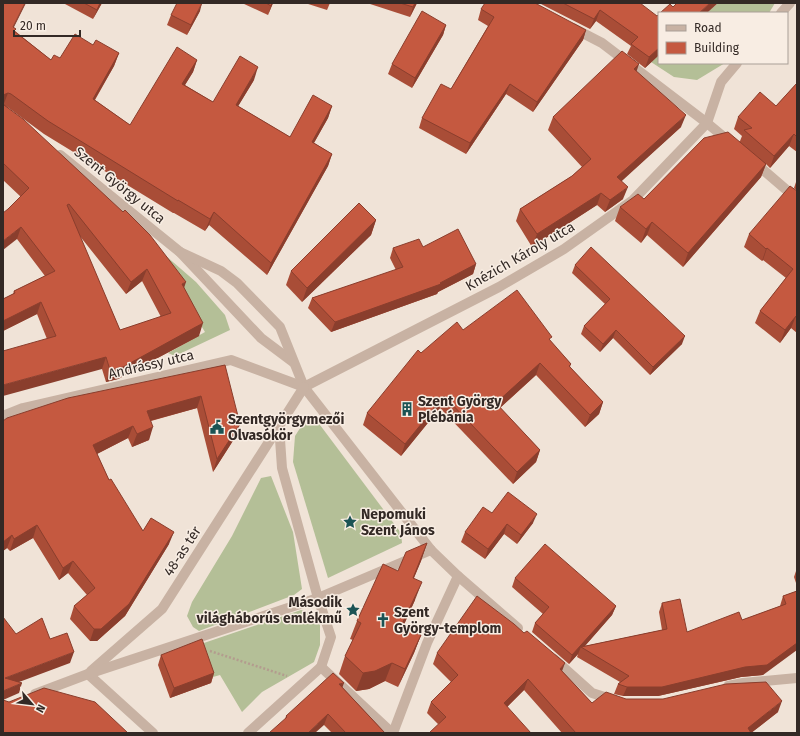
<svg xmlns="http://www.w3.org/2000/svg" width="800" height="736" viewBox="0 0 800 736" font-family="'Fira Sans',sans-serif">
  <style>
    .grass { fill: #b4bf97 }
    .lines { fill: none; stroke-linecap: round; stroke-linejoin: round }
    .path { stroke: #b39c8e; stroke-width: 2.5; stroke-dasharray: 2 2; stroke-linecap: butt }
    .minor { stroke: #c8b2a3; stroke-width: 10 }
    .wall { fill: #a94d37; fill-rule: evenodd }
    .shaded-wall { fill: #8a3e2d }
    .building { fill: #c55940; stroke: #8a3e2d; fill-rule: evenodd }
    .labels { text-anchor: middle; stroke-width: 3; stroke-linejoin: round; paint-order: stroke }
    .street-label { font-size: 14px; fill: #332925; stroke: #f8ede3 }
    .poi-label { font-size: 14px; font-weight: bold; fill: #332925; stroke: #f8ede3; text-anchor: start }
  </style>
  <rect width="100%" height="100%" fill="#f0e3d7"/>
  <!-- grass -->
  <g class="grass">
    <path d="M718 3H775L769 13H707Z"/>
    <path d="M659 55V63H725L697 80 674 77 651 62Z"/>
    <path d="M128 223 196 282 225 315 230 330 175 356 168 353 205 332 182 294Z"/>
    <path d="M317 421 401 533 402 543 328 578 293 462 295 436 304 422Z"/>
    <path d="M271 476 293 532 302 589 294 595 199 631 193 627 187 616 192 602 232 536 261 478Z"/>
    <path d="M301 610 311 613 320 625V645L314 662 262 692 242 712 220 675 213 677 201 644Z"/>
  </g>
  <g class="lines">
    <!-- path -->
    <path class="path" d="M210 651 287 676"/>
    <!-- minor -->
    <g class="minor">
      <path d="M781 13 790 3"/>
      <path d="M573 28 602 43 707 123 731 143"/>
      <path d="M60 155 180 252 261 338 293 362"/>
      <path d="M754 162 797 199"/>
      <path d="M180 252 221 271 237 283 280 327 304 387 431 550 458 576 518 628"/>
      <path d="M304 387 499 287 564 249 633 200 707 123 721 82 737 63"/>
      <path d="M3 416 23 408 231 360 304 387"/>
      <path d="M554 659 592 693 614 700"/>
      <path d="M321 667 392 733"/>
      <path d="M91 671 162 609 304 387"/>
      <path d="M88 674 153 733"/>
      <path d="M728 686 743 683 797 678"/>
      <path d="M35 694 88 674 318 598 431 550"/>
      <path d="M248 733 321 667 331 637 318 598 282 468 279 425"/>
      <path d="M393 733 427 643 458 576"/>
    </g>
  </g>
  <!-- wall -->
  <g class="wall">
    <path d="M3 3 14 28 15 31 51 60 60 58 93 45 119 53 114 66 95 100 130 125 197 60 193 72 185 85 213 102 254 80 238 106 290 137 332 106 328 118 314 143 332 154 328 166 267 275 209 225 205 231 174 213H173L44 134 6 106 184 288 199 336 118 379 106 382 102 369 47 339 37 314 3 331V299L13 294 14 291 45 276 17 239 8 209 21 197 3 180ZM79 235 126 294 142 281 161 317 120 330Z"/>
    <path d="M65 3H102L93 19 65 4Z"/>
    <path d="M242 3H273L268 15Z"/>
    <path d="M305 3H330L327 10Z"/>
    <path d="M367 3H417L410 17Z"/>
    <path d="M539 3H640L659 55 645 68 627 54 631 46 596 21 590 29Z"/>
    <path d="M481 9 586 30 583 40 533 112 506 94 466 154 419 128 422 118 451 89 488 26 478 20Z"/>
    <path d="M200 11 187 35 167 25 171 15Z"/>
    <path d="M446 25 443 35 412 88 388 74 392 64Z"/>
    <path d="M637 72 681 127 621 181 623 199 605 212 597 205 532 247 516 221 520 209 572 176 582 167 548 130 553 117Z"/>
    <path d="M797 83V152L789 146 770 168 766 164 761 177 683 267 647 235 641 243 615 221 620 207 644 199 740 141 742 136 734 129 738 117 776 106Z"/>
    <path d="M797 179V191L794 188Z"/>
    <path d="M797 191V333L791 328 780 343 755 323 760 311 786 278 763 260 762 261 744 247 749 234Z"/>
    <path d="M376 220 371 235 302 302 286 285 291 271Z"/>
    <path d="M423 247 476 264 473 274 438 292 437 294 331 332 308 308 312 298 396 270 390 258 393 248Z"/>
    <path d="M575 265 682 344 650 375 613 338 600 352 581 334 584 326 605 304 572 273Z"/>
    <path d="M463 330 550 341 571 364 570 367 603 402 599 414 585 427 536 375 500 408 540 450 536 462 513 484 440 408 401 456 363 425 367 413 421 353Z"/>
    <path d="M225 365 236 436 213 472 197 408 151 421 149 440 132 447 128 438 97 454 109 480 143 531 169 544 125 616 97 641H90L70 619 74 606 87 595 68 573 59 580 33 538 10 551 7 548 3 551V421Z"/>
    <path d="M492 513 533 523 517 544 504 534 485 559 461 542 465 532Z"/>
    <path d="M427 543 421 561 414 578 415 600 403 627 421 635 414 653 398 687 385 681 369 689 356 691 339 674 345 656 353 640 350 639 357 621 398 571Z"/>
    <path d="M797 568V586L794 577Z"/>
    <path d="M515 578 616 606 612 615 585 646 662 630 659 612 662 603 687 632 742 620 780 606 783 596 797 591 763 675 741 677 658 696H623L614 694 618 684 620 682 577 657 578 654 569 664 532 632 535 623 543 614 512 587Z"/>
    <path d="M437 653 562 671 592 703 626 699 778 712 751 733H562L524 690 507 707 438 724 427 713 431 702 451 682 433 664Z"/>
    <path d="M161 655 214 673 211 683 170 698 158 665Z"/>
    <path d="M343 688 385 733H332L324 725 285 719 286 716Z"/>
  </g>
  <!-- shaded-wall -->
  <g class="shaded-wall">
    <path d="M25 3H26L8 39 13 27Z"/>
    <path d="M100 3H102L93 19 97 10Z"/>
    <path d="M202 3 200 11 187 35 191 25Z"/>
    <path d="M272 3H273L268 15Z"/>
    <path d="M415 3H417L410 17 413 7Z"/>
    <path d="M710 3H718L707 13H699Z"/>
    <path d="M600 10 596 21 590 29 594 19Z"/>
    <path d="M446 25 443 35 412 88 415 78Z"/>
    <path d="M586 30 583 40 533 112 537 102Z"/>
    <path d="M659 48V55L645 68 649 57Z"/>
    <path d="M119 53 114 66 88 111 93 99Z"/>
    <path d="M197 60 193 72 178 96 182 84Z"/>
    <path d="M639 64 635 76 634 69Z"/>
    <path d="M258 67 254 80 231 118 236 105Z"/>
    <path d="M510 84 506 94 466 154 470 143Z"/>
    <path d="M8 93 3 106V95Z"/>
    <path d="M332 106 328 118 307 155 312 142Z"/>
    <path d="M686 115 681 127 612 190 617 177Z"/>
    <path d="M794 134 789 146 770 168 774 156Z"/>
    <path d="M332 154 328 166 267 275 271 263Z"/>
    <path d="M766 164 761 177 683 267 688 253Z"/>
    <path d="M628 187 623 199 605 212 610 200Z"/>
    <path d="M601 193 597 205 532 247 537 234Z"/>
    <path d="M214 212 209 225 205 231 210 219Z"/>
    <path d="M376 220 371 235 302 302 307 288Z"/>
    <path d="M652 222 647 235 641 243 646 229Z"/>
    <path d="M21 227 17 239 3 250V241Z"/>
    <path d="M767 248 763 260 762 261 766 249Z"/>
    <path d="M476 264 473 274 438 292 437 294 331 332 335 322 440 283Z"/>
    <path d="M147 269 142 281 126 294 131 282Z"/>
    <path d="M186 282 182 294V284Z"/>
    <path d="M41 302 37 314 3 331V321Z"/>
    <path d="M796 316 791 328 780 343 785 330Z"/>
    <path d="M203 323 199 336 118 379 106 382 110 370Z"/>
    <path d="M616 330 613 338 600 352 603 344Z"/>
    <path d="M685 336 682 344 650 375 653 367Z"/>
    <path d="M106 357 102 369 3 396V385Z"/>
    <path d="M540 363 536 375 492 415 496 403Z"/>
    <path d="M201 396 197 408 142 423 147 411Z"/>
    <path d="M444 396 440 408 401 456 405 444Z"/>
    <path d="M603 402 599 414 585 427 590 415Z"/>
    <path d="M240 424 236 436 213 472 217 459Z"/>
    <path d="M133 426 128 438 89 458 93 445Z"/>
    <path d="M153 427 149 440 132 447 137 434Z"/>
    <path d="M540 450 536 462 513 484 517 472Z"/>
    <path d="M537 514 533 523 517 544 521 535Z"/>
    <path d="M507 524 504 534 485 559 488 549Z"/>
    <path d="M37 525 33 538 10 551 14 539Z"/>
    <path d="M174 532 169 544 125 616 97 641H90L94 629Z"/>
    <path d="M12 535 7 548 3 551V542Z"/>
    <path d="M427 543 421 561 406 596 413 578Z"/>
    <path d="M73 561 68 573 59 580 63 568Z"/>
    <path d="M422 582 415 600 395 644 401 626Z"/>
    <path d="M616 606 612 615 583 648 581 647 578 654 569 664 572 655Z"/>
    <path d="M421 635 414 653 398 687 405 669Z"/>
    <path d="M797 643V650L763 675 741 677 658 696H623L627 687Z"/>
    <path d="M74 652 70 663 3 688 5 678Z"/>
    <path d="M392 663 385 681 369 689 356 691 363 673Z"/>
    <path d="M565 663 561 674 560 669Z"/>
    <path d="M214 673 211 683 170 698 174 688Z"/>
    <path d="M528 679 524 690 500 714 504 703Z"/>
    <path d="M22 683 19 693 3 700V691Z"/>
    <path d="M344 683 340 694 339 684Z"/>
    <path d="M782 701 778 712 751 733H746L748 728Z"/>
    <path d="M328 714 324 725 315 733H308Z"/>
  </g>
  <!-- building -->
  <g class="building">
    <path d="M3 3H25L13 27 16 29 14 31 51 60 54 55 60 58 75 34 93 45 96 40 119 53 93 99 130 125 177 47 197 60 182 84 213 102 240 56 258 67 236 105 290 137 313 95 332 106 312 142 332 154 271 263 214 212 210 219 178 200V201L48 121 11 94 8 93 3 95Z"/>
    <path d="M84 3H100L97 10Z"/>
    <path d="M177 3H202L191 25 171 15Z"/>
    <path d="M266 3H272L271 6Z"/>
    <path d="M400 3H415L413 7Z"/>
    <path d="M485 3H535L586 30 537 102 510 84 470 143 422 118 441 84 451 89 494 17 481 9Z"/>
    <path d="M563 3H640L657 16 659 14V48L649 57 631 44 638 37 600 10 594 19Z"/>
    <path d="M677 3H710L699 13H660L670 4 673 7Z"/>
    <path d="M422 11 446 25 415 78 392 64Z"/>
    <path d="M622 51 639 64 634 69 686 115 617 177 628 187 610 200 601 193 537 234 520 209 572 176 591 159 553 117Z"/>
    <path d="M797 83V137L794 134 774 156 744 130 752 128 738 117 760 92 776 106Z"/>
    <path d="M3 103 4 105 23 119 123 212 125 210 150 235 186 282 182 284 203 323 123 367 110 370 106 357 3 385V351L56 336 41 302 3 321V299L15 293 14 291 55 271 21 227 3 241V213L8 209 29 188 3 163ZM69 204 131 282 147 269 171 313 120 330 67 205Z"/>
    <path d="M728 132 766 164 688 253 652 222 646 229 620 207 638 194 644 199 704 138Z"/>
    <path d="M790 186 797 191V317L796 316 785 330 760 311 793 269 767 248 766 249 749 234Z"/>
    <path d="M359 203 376 220 307 288 291 271Z"/>
    <path d="M458 229 476 264 440 283 441 284 335 322 312 298 403 267 393 248 419 239 423 247Z"/>
    <path d="M591 247 685 336 653 367 616 330 603 344 584 326 610 299 575 265Z"/>
    <path d="M517 290 552 337 549 339 571 364 569 366 603 402 590 415 540 363 496 403 540 450 517 472 444 396 405 444 367 413 418 350 421 353 457 322 463 330Z"/>
    <path d="M225 365 240 424 217 459 201 396 147 411 153 427 137 434 133 426 93 445 109 480 111 479 143 531 151 518 174 532 129 604 101 629H94L74 606 95 588 73 561 63 568 37 525 14 539 12 535 3 542V421L7 418 68 398Z"/>
    <path d="M508 492 537 514 521 535 507 524 488 549 465 532 483 507 492 513Z"/>
    <path d="M427 543 413 578 422 582 401 626 421 635 405 669 392 663 375 671 363 673 345 656 361 623 357 621 383 564 398 571 406 552Z"/>
    <path d="M545 544 616 606 572 655 535 623 549 607 515 578Z"/>
    <path d="M797 591V643L767 665 745 667 662 687H627L618 684 629 676 581 647 667 629 662 603 680 599 687 632 739 612 742 620 786 604 783 596Z"/>
    <path d="M477 596 514 624 524 633 527 631 565 663 560 669 592 703 606 692 626 699H663L726 684 766 682 782 701 748 728 751 733H576L528 679 504 703 531 733H429L446 717 431 702 458 675 437 653Z"/>
    <path d="M3 617 16 634 42 618 50 639 67 633 74 652 5 678 22 683 3 691Z"/>
    <path d="M202 639 214 673 174 688 161 655Z"/>
    <path d="M333 673 344 683 339 684 385 733H346L328 714 308 733H269L287 717 286 716Z"/>
    <path d="M44 688 95 702 128 733H3V700L9 702Z"/>
  </g>
  <!-- icons -->
  <defs>
    <symbol id="building-bare" viewBox="-9 -9 18 18"><path d="M-4-6H4V6H1V3H-1V6H-4ZM-2.5-4.3h1.7v1.8h-1.7ZM.8-4.3h1.7v1.8H.8ZM-2.5-1h1.7V.8h-1.7ZM.8-1h1.7V.8H.8Z" fill="#1b5354" stroke="#f8ede3" stroke-width="2.5" paint-order="stroke"/></symbol>
    <symbol id="civic-bare" viewBox="-9 -9 18 18"><path d="M-.6-6.5H3V-4.5H.6V-3L4-1V1h2V6H-6V1h2V-1L-.6-3ZM-1.2 2.5V6h2.4V2.5Z" fill="#1b5354" stroke="#f8ede3" stroke-width="2.5" paint-order="stroke"/></symbol>
    <symbol id="sight-bare" viewBox="-9 -9 18 18"><path d="M0-6L1.8-2.2L6-1.7L2.9 1.2L3.7 5.4L0 3.3L-3.7 5.4L-2.9 1.2L-6-1.7L-1.8-2.2Z" fill="#1b5354" stroke="#f8ede3" stroke-width="2.5" paint-order="stroke"/></symbol>
    <symbol id="church-bare" viewBox="-9 -9 18 18"><path d="M-1.2-6h2.4v3.5h3.3v2.4h-3.3V6h-2.4V-.1h-3.3v-2.4h3.3Z" fill="#1b5354" stroke="#f8ede3" stroke-width="2.5" paint-order="stroke"/></symbol>
  </defs>
  <g fill-rule="evenodd">
    <use href="#building-bare" x="397" y="399" width="20" height="20"/>
    <use href="#civic-bare" x="207" y="417" width="20" height="20"/>
    <use href="#sight-bare" x="340" y="512" width="20" height="20"/>
    <use href="#sight-bare" x="343" y="600" width="20" height="20"/>
    <use href="#church-bare" x="373" y="610" width="20" height="20"/>
  </g>
  <g class="labels">
    <!-- street labels -->
    <g class="street-label">
      <text transform="translate(120 185) rotate(39)" y="5">Szent György utca</text>
      <text transform="translate(520 256) rotate(-30)" y="5">Knézich Károly utca</text>
      <text transform="translate(151 364) rotate(-13)" y="5">Andrássy utca</text>
      <text transform="translate(182 551) rotate(-57)" y="5">48-as tér</text>
    </g>
    <!-- poi labels -->
    <g class="poi-label">
      <text x="418" y="406">Szent György<tspan x="418" dy="16">Plébánia</tspan></text>
      <text x="228" y="424">Szentgyörgymezői<tspan x="228" dy="16">Olvasókör</tspan></text>
      <text x="361" y="519">Nepomuki<tspan x="361" dy="16">Szent János</tspan></text>
      <text x="342" y="607" text-anchor="end">Második<tspan x="342" dy="16">világháborús emlékmű</tspan></text>
      <text x="394" y="617">Szent<tspan x="394" dy="16">György-templom</tspan></text>
    </g>
  </g>
  <!-- border -->
  <rect width="800" height="736" fill="none" stroke="#332925" stroke-width="8"/>
  <!-- legend -->
  <rect x="658" y="12" width="130" height="52" fill="#f8ede3" stroke="#a99f97"/>
  <rect x="666" y="25" width="20" height="6" fill="#c8b2a3" stroke="#a99f97"/>
  <text x="694" y="32" font-size="12" fill="#332925">Road</text>
  <rect x="666" y="42" width="20" height="12" fill="#c55940" stroke="#a99f97"/>
  <text x="694" y="52" font-size="12" fill="#332925">Building</text>
  <!-- north arrow -->
  <g transform="translate(32 704) rotate(118)" stroke="#f8ede3" stroke-width="3" paint-order="stroke">
  <path d="M0-3L7 15L0 10L-7 15Z" fill="#332925"/>
  <text y="-6" font-size="11" font-weight="bold" text-anchor="middle" fill="#332925">N</text>
  </g>
  <!-- scale -->
  <path d="M14 30v6h66v-6" fill="none" stroke="#332925" stroke-width="2"/>
  <text x="20" y="30" font-size="12" fill="#332925" stroke="#f8ede3" stroke-width="3" paint-order="stroke">20 m</text>
</svg>
